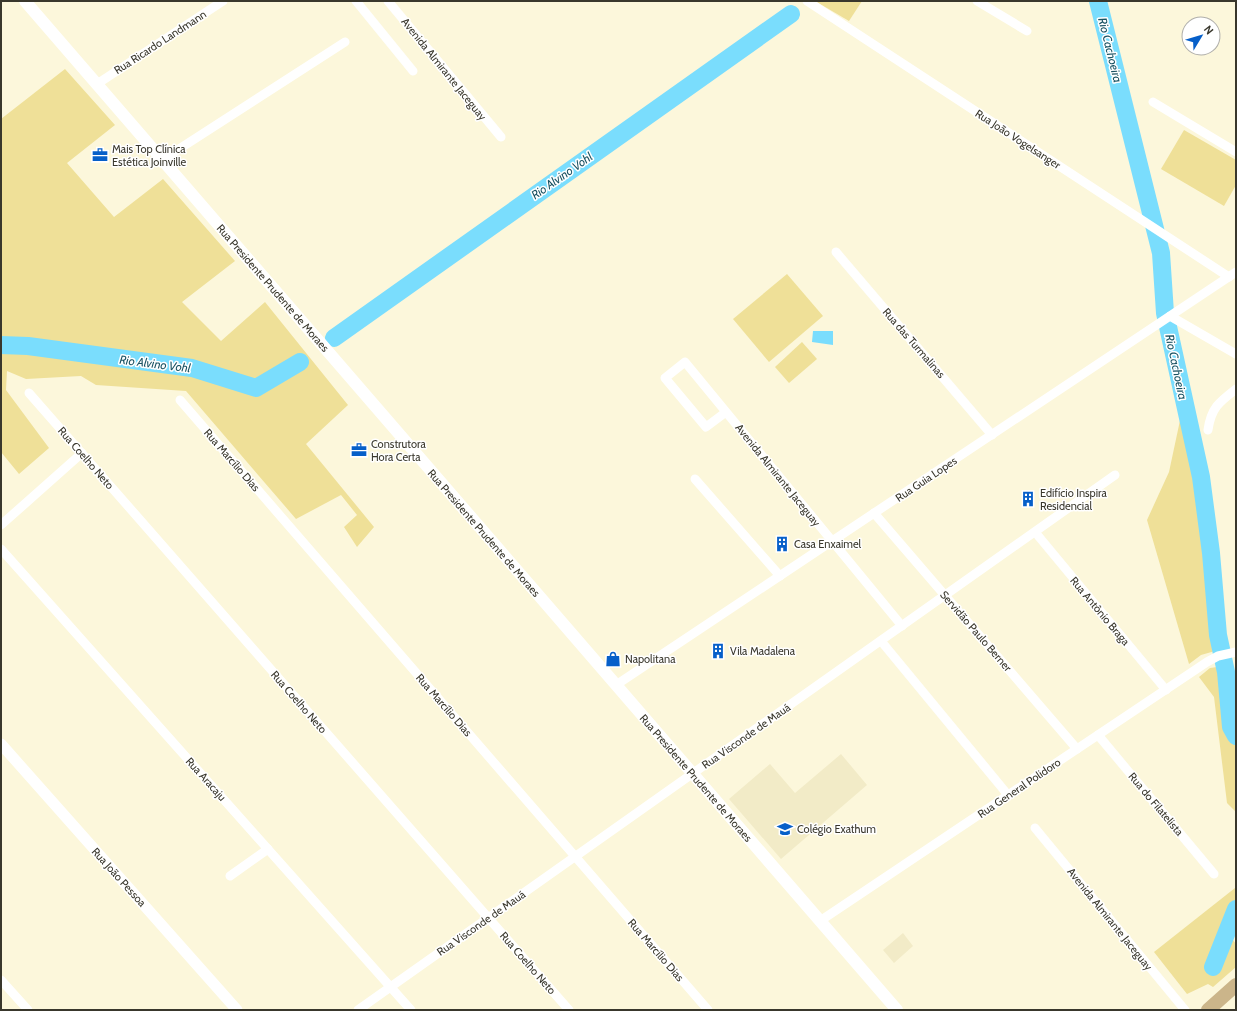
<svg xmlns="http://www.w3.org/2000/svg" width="1237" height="1011" viewBox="0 0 1237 1011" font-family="Cabin,sans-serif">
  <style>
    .built { fill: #f2ebc7 }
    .green { fill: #efe098 }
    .water { fill: #7addfd }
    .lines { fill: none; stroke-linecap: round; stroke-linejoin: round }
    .river { stroke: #7addfd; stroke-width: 18 }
    .minor { stroke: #fff; stroke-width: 9 }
    .tertiary { stroke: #fff; stroke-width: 11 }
    .secondary { stroke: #fff; stroke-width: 12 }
    .primary { stroke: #cbb58a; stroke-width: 14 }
    .labels { text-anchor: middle; stroke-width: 3; stroke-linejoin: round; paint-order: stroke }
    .street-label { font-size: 11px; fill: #39372c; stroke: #fff }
    .poi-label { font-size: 11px; fill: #39372c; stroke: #fff; text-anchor: start }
    .water-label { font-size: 12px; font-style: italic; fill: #195262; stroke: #fff }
  </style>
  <rect width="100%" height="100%" fill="#fcf7db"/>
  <!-- built -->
  <g class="built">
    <path d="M841 754 867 785 781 859 729 799 770 764 795 793Z"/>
    <path d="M903 933 913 946 894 963 883 950Z"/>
  </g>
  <!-- green -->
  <g class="green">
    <path d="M815 1H862L849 21Z"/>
    <path d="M65 69 115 125 67 163 114 217 163 179 235 261 182 302 221 341 265 302 348 405 306 444 374 527 357 547 344 527 357 515 341 495 296 519 186 391 96 385 81 376 26 379 7 371 6 390 49 448 19 474 1 452V119Z"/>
    <path d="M1184 130 1236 160V185L1224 206 1161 169Z"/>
    <path d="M787 274 823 316 769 362 733 319Z"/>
    <path d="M802 342 817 359 789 383 775 367Z"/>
    <path d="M1182 411 1189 452 1193 459 1191 465 1203 501 1202 539 1207 546 1206 557 1212 562 1218 575 1213 592 1214 612H1212V616L1216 627 1214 630 1218 640 1215 651 1201 655 1189 664 1147 520 1169 472Z"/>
    <path d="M1232 665 1236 690V812L1227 803 1214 697 1199 677 1210 668Z"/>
    <path d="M1236 866V920L1230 936 1236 944V967L1213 987 1208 984 1187 994 1154 952 1235 888Z"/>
  </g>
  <!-- water -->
  <path class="water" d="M813 331H833V345L812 342Z"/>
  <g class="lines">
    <!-- river -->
    <g class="river">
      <path d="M1098 1 1161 253 1165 313 1201 477 1211 553 1218 635 1226 672 1231 727 1236 736"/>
      <path d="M334 338 791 14"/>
      <path d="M1 345 28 346 192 368 256 388 300 362"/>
      <path d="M1213 967 1236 909"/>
    </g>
    <!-- minor -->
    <g class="minor">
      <path d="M356 1 413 71"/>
      <path d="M388 1 501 137"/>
      <path d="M807 1 1229 277"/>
      <path d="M977 1 1027 31"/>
      <path d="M97 84 223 1"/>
      <path d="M1153 102 1236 152"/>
      <path d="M162 160 345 42"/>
      <path d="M836 252 992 435"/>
      <path d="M1170 316 1236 354"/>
      <path d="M29 393 569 1010"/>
      <path d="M180 400 708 1010"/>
      <path d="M726 412 706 427 665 378 685 362 902 626"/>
      <path d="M1208 430C1211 408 1219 402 1236 389"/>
      <path d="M695 479 780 576"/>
      <path d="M874 513 1077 749"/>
      <path d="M1 525 82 453"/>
      <path d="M1035 532 1166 690"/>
      <path d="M1 549 411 1010"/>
      <path d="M881 641 1008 795"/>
      <path d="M616 685 1236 272"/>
      <path d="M1098 735 1214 874"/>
      <path d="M1035 828 1185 1010"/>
      <path d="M230 876 268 849"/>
      <path d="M820 921 1207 662 1218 656 1236 652"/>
      <path d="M1 980 28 1010"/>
      <path d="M358 1010 1115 475"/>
    </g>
    <!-- tertiary -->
    <path class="tertiary" d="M1 744 237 1010"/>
    <!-- secondary -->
    <path class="secondary" d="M25 1 897 1010"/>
    <!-- primary -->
    <path class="primary" d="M1208 1010 1236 985"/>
  </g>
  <!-- icons -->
  <defs>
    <symbol id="office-bare" viewBox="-9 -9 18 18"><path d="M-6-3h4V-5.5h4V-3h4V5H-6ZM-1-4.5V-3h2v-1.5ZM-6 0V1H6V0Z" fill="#065fc9" stroke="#fff" stroke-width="2.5" paint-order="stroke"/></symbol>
    <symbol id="building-bare" viewBox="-9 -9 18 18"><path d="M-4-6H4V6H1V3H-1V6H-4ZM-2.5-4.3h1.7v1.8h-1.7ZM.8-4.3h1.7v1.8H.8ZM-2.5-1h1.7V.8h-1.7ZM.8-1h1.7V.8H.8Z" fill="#065fc9" stroke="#fff" stroke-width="2.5" paint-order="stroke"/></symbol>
    <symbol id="shop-bare" viewBox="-9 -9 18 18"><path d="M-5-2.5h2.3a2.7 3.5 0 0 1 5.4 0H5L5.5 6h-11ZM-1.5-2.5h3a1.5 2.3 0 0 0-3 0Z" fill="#065fc9" stroke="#fff" stroke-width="2.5" paint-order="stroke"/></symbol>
    <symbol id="school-bare" viewBox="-9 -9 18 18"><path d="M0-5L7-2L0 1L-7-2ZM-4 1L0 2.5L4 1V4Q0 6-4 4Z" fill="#065fc9" stroke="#fff" stroke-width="2.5" paint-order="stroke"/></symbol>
  </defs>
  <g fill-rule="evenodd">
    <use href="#office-bare" x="89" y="144" width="22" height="22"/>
    <use href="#office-bare" x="348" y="439" width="22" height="22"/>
    <use href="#building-bare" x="1017" y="488" width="22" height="22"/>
    <use href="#building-bare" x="771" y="533" width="22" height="22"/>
    <use href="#building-bare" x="707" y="640" width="22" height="22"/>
    <use href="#shop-bare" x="602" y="648" width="22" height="22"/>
    <use href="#school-bare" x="774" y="818" width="22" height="22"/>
  </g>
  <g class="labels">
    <!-- street labels -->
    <g class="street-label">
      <text transform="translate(160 42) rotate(-33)" y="4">Rua Ricardo Landmann</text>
      <text transform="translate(444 69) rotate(51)" y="4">Avenida Almirante Jaceguay</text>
      <text transform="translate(1018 139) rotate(33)" y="4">Rua João Vogelsanger</text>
      <text transform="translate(273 288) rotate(49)" y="4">Rua Presidente Prudente de Moraes</text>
      <text transform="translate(914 343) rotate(49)" y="4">Rua das Turmalinas</text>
      <text transform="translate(86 458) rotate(49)" y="4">Rua Coelho Neto</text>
      <text transform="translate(232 460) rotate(49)" y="4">Rua Marcílio Dias</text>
      <text transform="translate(778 475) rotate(51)" y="4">Avenida Almirante Jaceguay</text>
      <text transform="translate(926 479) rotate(-34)" y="4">Rua Guia Lopes</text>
      <text transform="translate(484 533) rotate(49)" y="4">Rua Presidente Prudente de Moraes</text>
      <text transform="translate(1100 611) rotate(50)" y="4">Rua Antônio Braga</text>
      <text transform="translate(976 631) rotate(49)" y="4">Servidão Paulo Berner</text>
      <text transform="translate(299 702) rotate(49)" y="4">Rua Coelho Neto</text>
      <text transform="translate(444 705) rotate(49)" y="4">Rua Marcílio Dias</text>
      <text transform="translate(746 736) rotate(-35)" y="4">Rua Visconde de Mauá</text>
      <text transform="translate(696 778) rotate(49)" y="4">Rua Presidente Prudente de Moraes</text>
      <text transform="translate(206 779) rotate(48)" y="4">Rua Aracaju</text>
      <text transform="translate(1019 788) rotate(-34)" y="4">Rua General Polidoro</text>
      <text transform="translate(1156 804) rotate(50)" y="4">Rua do Filatelista</text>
      <text transform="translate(119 877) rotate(48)" y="4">Rua João Pessoa</text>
      <text transform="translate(1110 919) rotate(51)" y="4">Avenida Almirante Jaceguay</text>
      <text transform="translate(481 923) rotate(-35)" y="4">Rua Visconde de Mauá</text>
      <text transform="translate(656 950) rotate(49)" y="4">Rua Marcílio Dias</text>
      <text transform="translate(528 963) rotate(49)" y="4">Rua Coelho Neto</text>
    </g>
    <!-- poi labels -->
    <g class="poi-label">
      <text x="112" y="153">Mais Top Clínica<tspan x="112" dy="13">Estética Joinville</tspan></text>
      <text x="371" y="448">Construtora<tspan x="371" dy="13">Hora Certa</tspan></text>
      <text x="1040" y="497">Edifício Inspira<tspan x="1040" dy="13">Residencial</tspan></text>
      <text x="794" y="548">Casa Enxaimel</text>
      <text x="730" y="655">Vila Madalena</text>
      <text x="625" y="663">Napolitana</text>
      <text x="797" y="833">Colégio Exathum</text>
    </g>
    <!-- water labels -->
    <g class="water-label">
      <text transform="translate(1110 50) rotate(76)" y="4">Rio Cachoeira</text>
      <text transform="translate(562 176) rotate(-35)" y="4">Rio Alvino Vohl</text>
      <text transform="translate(155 364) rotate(7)" y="4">Rio Alvino Vohl</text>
      <text transform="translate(1176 367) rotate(78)" y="4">Rio Cachoeira</text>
    </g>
  </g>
  <!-- border -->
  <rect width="1237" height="1011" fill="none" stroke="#39372c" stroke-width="4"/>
  <!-- north arrow -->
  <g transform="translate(1201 36) rotate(52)"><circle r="19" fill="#ffffff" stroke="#b0afab"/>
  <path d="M0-3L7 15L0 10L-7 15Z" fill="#065fc9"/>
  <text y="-6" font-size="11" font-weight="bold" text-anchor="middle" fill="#39372c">N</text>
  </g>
</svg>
